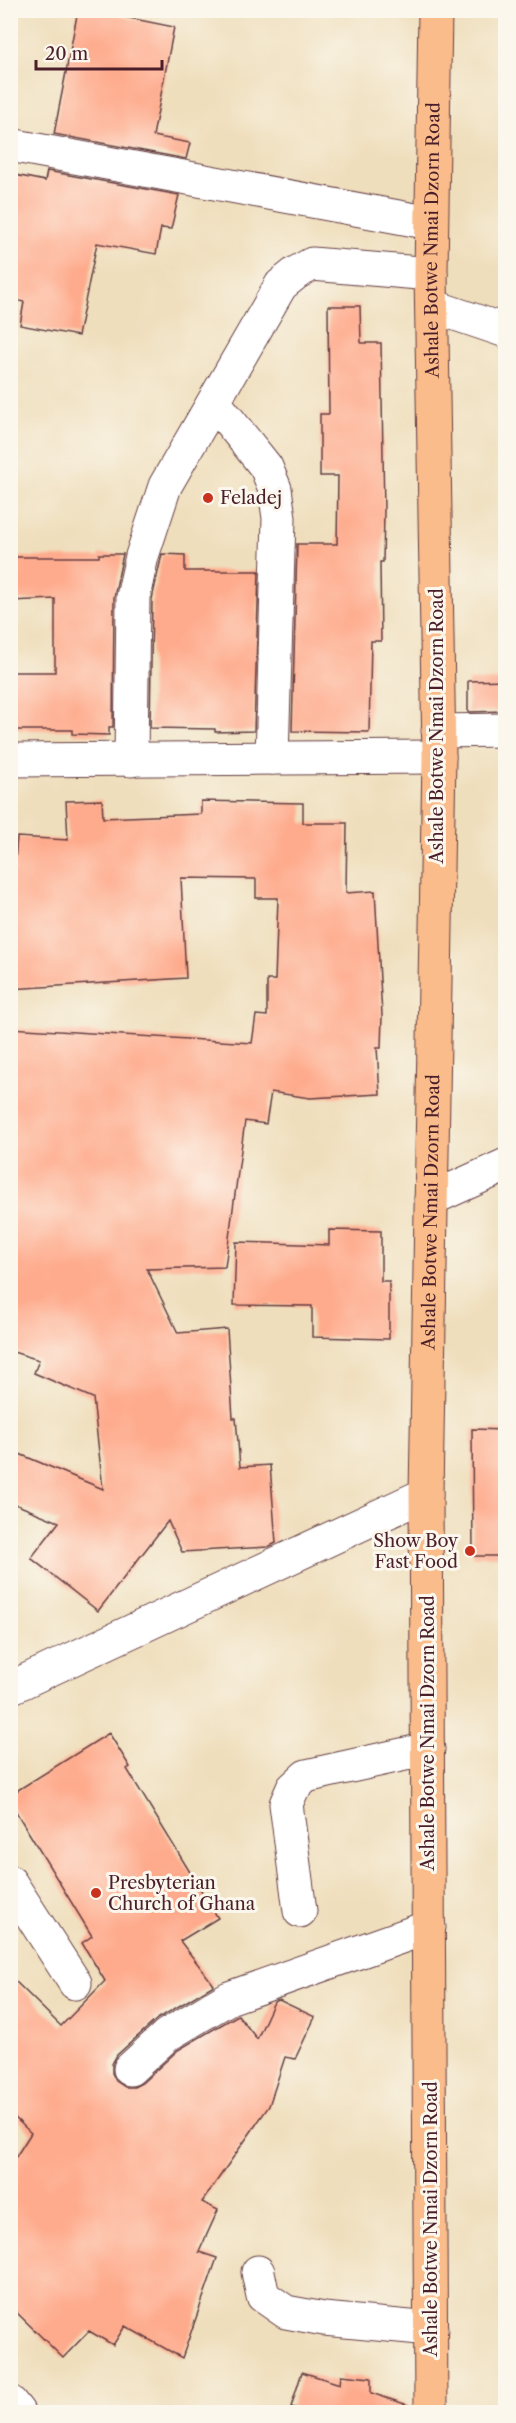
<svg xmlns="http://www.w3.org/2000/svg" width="516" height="2423" viewBox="0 0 516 2423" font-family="'Libre Caslon Text',serif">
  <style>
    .building { fill: #feab8d }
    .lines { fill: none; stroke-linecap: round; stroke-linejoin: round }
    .minor-casing { stroke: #633c41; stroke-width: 35 }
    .major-casing { stroke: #633c41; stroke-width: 35 }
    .minor { stroke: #fff; stroke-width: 33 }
    .major { stroke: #f9bc8a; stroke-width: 33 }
    .poi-dot { fill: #c8321e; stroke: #fbf7ec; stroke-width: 2 }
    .labels { text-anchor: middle; stroke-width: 6; stroke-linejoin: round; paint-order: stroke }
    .street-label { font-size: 18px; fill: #4a1f2b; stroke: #fbf7ec }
    .poi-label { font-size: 18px; fill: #4a1f2b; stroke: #fbf7ec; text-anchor: start }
  </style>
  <rect width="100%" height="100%" fill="#fbf7ec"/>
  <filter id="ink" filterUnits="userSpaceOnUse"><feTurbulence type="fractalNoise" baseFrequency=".0167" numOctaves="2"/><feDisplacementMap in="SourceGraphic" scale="12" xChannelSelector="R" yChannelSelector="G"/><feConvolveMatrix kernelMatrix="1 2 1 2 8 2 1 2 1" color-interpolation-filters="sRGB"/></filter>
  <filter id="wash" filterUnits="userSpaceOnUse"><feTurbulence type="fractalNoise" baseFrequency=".008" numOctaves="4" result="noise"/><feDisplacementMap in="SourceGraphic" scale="24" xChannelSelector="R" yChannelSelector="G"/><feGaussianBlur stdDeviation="1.35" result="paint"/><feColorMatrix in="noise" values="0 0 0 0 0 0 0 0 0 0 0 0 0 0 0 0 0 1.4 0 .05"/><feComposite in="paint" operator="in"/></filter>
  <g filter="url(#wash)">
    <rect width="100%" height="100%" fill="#efdebc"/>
    <g id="blocks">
      <!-- building -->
      <g class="building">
        <path d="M78 10H90L174 27 153 136 190 143 186 159 54 134Z"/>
        <path d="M47 171 179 195 171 229 161 228 156 254 97 243 78 336 20 325 24 302 10 299V174L45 181Z"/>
        <path d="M328 306H360L361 343H381L384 511 383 562H380L381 641H371L369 732 292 731 297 544H337L338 476H320V414H329Z"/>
        <path d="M99 554H123L114 597 113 727H109V735L72 734V730H10V672H55V599L10 601V557H99Z"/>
        <path d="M162 554 185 555V571H259L254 731 215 732V729L150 728 152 599Z"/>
        <path d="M506 680V711L468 712V681Z"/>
        <path d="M102 800 103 818 201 814V801L303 803V823H347L346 893 375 891 382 1015 381 1048H377L380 1094 310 1098 271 1092 266 1124 245 1121 225 1267 147 1269 178 1333 227 1329 233 1418H236L240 1467 270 1465 276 1543 268 1547 182 1552 168 1521 98 1611 31 1558 59 1522 10 1502V1450L103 1489 93 1398 34 1373 39 1360 10 1351V1028L252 1043 256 1015 267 1016V980H275L278 898H256V879L181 878 186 978 10 989V872L14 873 17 837 68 840 66 801Z"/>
        <path d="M329 1230 381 1231V1281H389V1339L312 1337V1306L234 1305 236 1242 329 1245Z"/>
        <path d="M472 1429 506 1430V1556H473Z"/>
        <path d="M109 1733 130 1767 127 1769 218 1918 180 1941 214 1985 157 2019 117 2055 112 2064V2073L116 2081 125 2087H134L142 2083 178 2050 238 2015 257 2039 274 2002 279 2000 315 2017 295 2059 285 2057 269 2106 202 2202 218 2210 199 2252 217 2258 182 2358 125 2326 113 2345 89 2331 63 2358 10 2306V2166L31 2133 10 2113V1976L61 2026 105 1981 82 1943 92 1936 10 1802V1795Z"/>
        <path d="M302 2372 340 2384 341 2375 371 2378V2393L408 2405 407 2412H309L291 2407Z"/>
      </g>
    </g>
  </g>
  <g filter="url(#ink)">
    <use href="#blocks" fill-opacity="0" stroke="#633c41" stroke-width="1.5"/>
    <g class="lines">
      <defs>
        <g id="minor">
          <path d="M10 145 431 223"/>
          <path d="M432 306 506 331"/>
          <path d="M214 402 266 467 275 489 279 518 272 758"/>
          <path d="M438 731 506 730"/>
          <path d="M10 760 439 757"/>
          <path d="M131 760 133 597 142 556 165 486 281 285 296 273 312 264 431 274"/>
          <path d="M431 1199 506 1165"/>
          <path d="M10 1688 426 1494"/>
          <path d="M10 1882 75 1983"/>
          <path d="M300 1911 286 1804 293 1788 306 1776 428 1749"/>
          <path d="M130 2069 167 2035 229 1998 429 1927"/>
          <path d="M258 2272 263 2296 286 2312 324 2319 431 2329"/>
          <path d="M10 2402 18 2412"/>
        </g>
        <g id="major">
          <path id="s1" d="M431 2412 426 1494 439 757 431 274 435 10"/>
        </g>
      </defs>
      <!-- minor casing -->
      <use href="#minor" class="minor-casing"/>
      <!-- major casing -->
      <use href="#major" class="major-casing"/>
      <!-- minor -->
      <use href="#minor" class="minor"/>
      <!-- major -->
      <use href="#major" class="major"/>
    </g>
  </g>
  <!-- markers -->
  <g class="poi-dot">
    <circle cx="208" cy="498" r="6"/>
    <circle cx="470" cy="1551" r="6"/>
    <circle cx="96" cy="1893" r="6"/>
  </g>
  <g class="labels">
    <!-- street labels -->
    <g class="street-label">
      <text dy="6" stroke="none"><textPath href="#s1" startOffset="2172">Ashale Botwe Nmai Dzorn Road</textPath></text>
      <text transform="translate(437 726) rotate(-90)" y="6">Ashale Botwe Nmai Dzorn Road</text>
      <text dy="6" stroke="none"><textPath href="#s1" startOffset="1200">Ashale Botwe Nmai Dzorn Road</textPath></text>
      <text transform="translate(428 1733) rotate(-90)" y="6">Ashale Botwe Nmai Dzorn Road</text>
      <text transform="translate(431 2219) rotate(-90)" y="6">Ashale Botwe Nmai Dzorn Road</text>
    </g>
    <!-- poi labels -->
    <g class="poi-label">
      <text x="220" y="504">Feladej</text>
      <text x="458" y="1547" text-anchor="end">Show Boy<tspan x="458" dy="21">Fast Food</tspan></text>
      <text x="108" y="1889">Presbyterian<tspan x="108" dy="21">Church of Ghana</tspan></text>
    </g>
  </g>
  <!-- margin -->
  <rect width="516" height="2423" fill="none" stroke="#fbf7ec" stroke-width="36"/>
  <!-- scale -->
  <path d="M36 60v9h126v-9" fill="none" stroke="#4a1f2b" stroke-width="3"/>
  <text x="45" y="60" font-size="18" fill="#4a1f2b" stroke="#fbf7ec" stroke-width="4.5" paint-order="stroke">20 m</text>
</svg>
